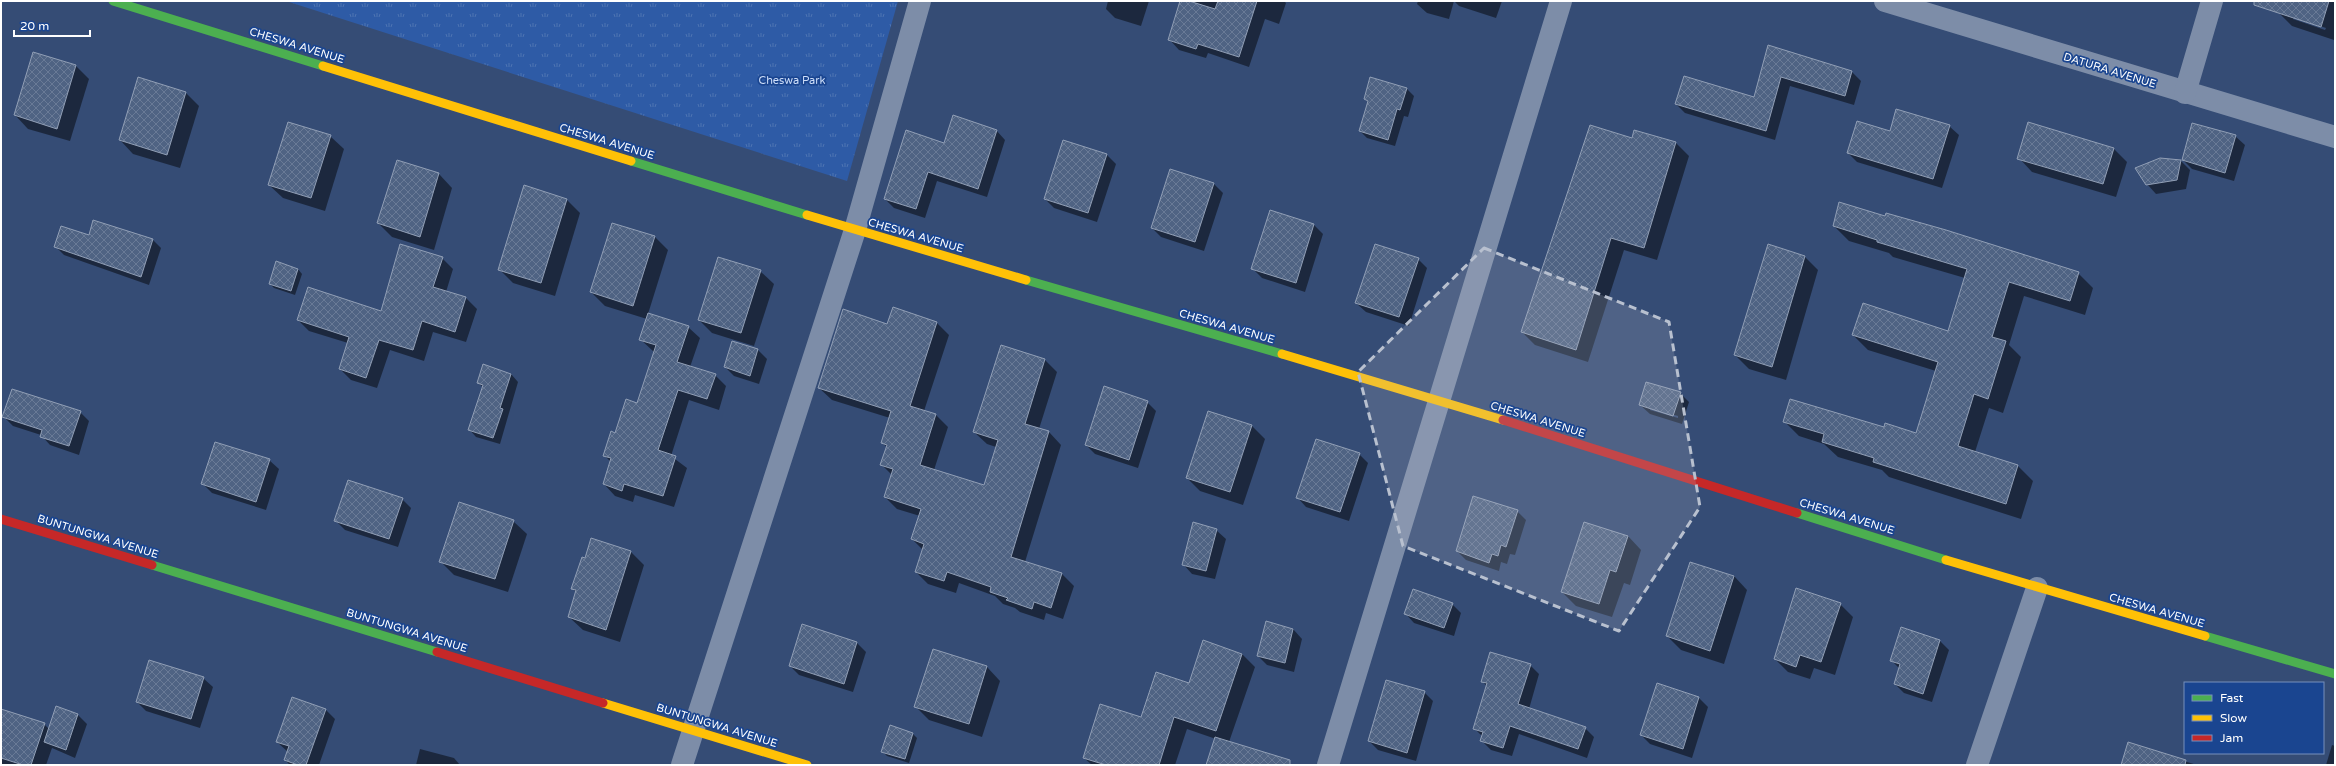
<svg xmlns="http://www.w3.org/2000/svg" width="2336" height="766" viewBox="0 0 2336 766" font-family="'Varela Round',sans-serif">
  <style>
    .grass { fill: url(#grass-tufts) }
    .shadow { fill: #0007; fill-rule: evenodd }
    .building { fill: url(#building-cross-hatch); stroke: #919fb6 }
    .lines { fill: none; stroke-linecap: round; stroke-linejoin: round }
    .street { stroke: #7d8da8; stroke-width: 22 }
    .fast { stroke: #4caf50; stroke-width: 9 }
    .slow { stroke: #ffc107; stroke-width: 9 }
    .jam { stroke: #c62828; stroke-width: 9 }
    .marked { fill: #b8c0cf; fill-opacity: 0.2; stroke: #b8c0cf; stroke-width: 3; stroke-dasharray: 8 5; stroke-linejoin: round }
    .labels { text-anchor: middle; stroke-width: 3.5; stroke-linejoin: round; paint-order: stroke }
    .street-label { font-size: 11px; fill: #fff; stroke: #1a4590 }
    .park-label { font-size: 11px; fill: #cfdffa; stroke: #1a4590 }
  </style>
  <defs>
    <pattern id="grass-tufts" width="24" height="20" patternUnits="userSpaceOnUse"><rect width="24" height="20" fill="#2e5ba6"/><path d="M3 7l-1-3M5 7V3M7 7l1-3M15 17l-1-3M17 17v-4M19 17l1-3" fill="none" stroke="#4d74b3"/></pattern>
    <pattern id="building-cross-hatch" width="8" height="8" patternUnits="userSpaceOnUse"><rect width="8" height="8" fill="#4f6383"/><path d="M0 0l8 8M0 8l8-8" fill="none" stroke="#697a96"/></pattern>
  </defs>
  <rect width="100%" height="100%" fill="#354c75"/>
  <!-- grass -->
  <path class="grass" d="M286 1H898L847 181Z"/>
  <!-- shadow -->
  <g class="shadow">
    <path d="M1108 1H1149L1141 26 1115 18 1106 9Z"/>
    <path d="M1181 1H1284L1286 3 1279 24 1265 19 1249 67 1208 53 1206 58 1179 50 1169 39Z"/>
    <path d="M1418 1H1454L1449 19 1427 13 1417 4Z"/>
    <path d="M1454 1H1502L1496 18 1459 6Z"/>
    <path d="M2282 1H2335L2334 40 2292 26 2278 12ZM2293 17 2326 28 2325 30 2293 19Z"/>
    <path d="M1769 47 1852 72 1861 81 1854 105 1790 86 1775 140 1685 113 1676 104 1754 98Z"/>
    <path d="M34 53 76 66 89 79 70 141 28 129 15 115Z"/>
    <path d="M139 78 186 93 199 106 180 168 133 154 120 140Z"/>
    <path d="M1407 89 1414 96 1408 117 1404 116 1395 146 1367 138 1360 131 1368 102 1365 99Z"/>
    <path d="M1949 126 1959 135 1942 188 1857 162 1848 153 1891 133Z"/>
    <path d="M996 130 1005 140 987 197 937 181 925 218 894 208 885 199 944 144Z"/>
    <path d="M1635 131 1676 143 1689 156 1657 260 1624 250 1588 362 1535 345 1522 332 1632 139Z"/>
    <path d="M330 136 344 149 325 211 283 198 269 185Z"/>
    <path d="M2235 136 2245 145 2234 181 2192 169 2183 160Z"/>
    <path d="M2113 148 2127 162 2116 197 2032 172 2019 158Z"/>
    <path d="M1107 155 1116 164 1097 222 1054 208 1045 199Z"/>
    <path d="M2160 159 2181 161 2190 170 2186 189 2156 194 2147 184Z"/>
    <path d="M397 161 439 174 452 188 434 250 392 237 378 223Z"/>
    <path d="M1171 171 1214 184 1223 193 1204 251 1161 237 1152 228Z"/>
    <path d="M567 200 580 213 555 296 513 283 499 269Z"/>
    <path d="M1271 211 1314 225 1323 234 1305 292 1262 278 1253 269Z"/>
    <path d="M1834 226 2078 273 2093 288 2085 315 2024 296 2009 345 2021 357 2003 413 1989 408 1975 452 2018 466 2033 481 2021 519 1889 477 1882 470 1838 457 1824 444 1799 436 1784 421 1884 428 1917 434 1936 371 1868 350 1853 335 1949 332 1965 278 1893 257 1889 253 1849 241Z"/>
    <path d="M655 237 668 250 648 314 688 327 700 338 690 367 715 375 726 386 719 410 689 400 671 456 687 468 674 507 635 495 633 502 615 496 604 484 611 462 605 456 615 434 638 404 654 352 640 339 647 319 605 306 591 292Z"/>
    <path d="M153 240 161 248 149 285 64 255 55 246Z"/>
    <path d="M1768 245 1805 257 1818 270 1786 380 1749 369 1735 355Z"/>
    <path d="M442 258 453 269 446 292 466 298 477 309 466 342 433 332 424 361 390 350 377 388 351 380 340 369 348 343 309 331 298 320 382 312Z"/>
    <path d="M1418 259 1427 268 1409 326 1366 312 1356 303Z"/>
    <path d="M298 269 302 274 295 295 274 288 270 284Z"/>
    <path d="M760 271 774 284 754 346 712 333 699 320Z"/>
    <path d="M936 322 949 335 924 411 936 415 948 427 934 470 984 487 996 447 987 444 974 432 1002 346 1045 360 1057 372 1039 429 1049 432 1061 445 1025 562 1062 574 1074 586 1063 619 1046 613 1044 620 1020 612 1015 608 1003 604 995 596 959 583 956 593 928 584 916 572 923 550 912 539 920 516 897 509 885 497 892 475 882 465 887 447 882 443 890 418 832 400 819 388 888 325Z"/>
    <path d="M758 350 767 359 759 384 734 376 725 367Z"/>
    <path d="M511 374 518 382 500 444 476 437 469 429 483 387 478 383Z"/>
    <path d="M1680 393 1689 402 1682 424 1650 414 1640 405ZM1650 408 1678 416V418L1650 410Z"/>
    <path d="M1147 402 1156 411 1138 468 1095 454 1086 445Z"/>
    <path d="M80 412 89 421 79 455 50 445 41 435 13 426 4 417Z"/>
    <path d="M1252 426 1265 439 1243 505 1200 491 1187 478Z"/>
    <path d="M1359 454 1368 463 1349 521 1306 507 1297 497Z"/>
    <path d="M269 460 279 469 266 510 212 493 202 483Z"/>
    <path d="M402 499 411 508 398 547 345 530 336 521Z"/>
    <path d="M1517 511 1526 520 1515 555 1510 554 1507 564 1501 562 1499 571 1466 560 1457 551Z"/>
    <path d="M513 521 527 534 508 592 454 575 441 562Z"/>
    <path d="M1216 530 1226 539 1215 579 1192 574 1183 564Z"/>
    <path d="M1628 536 1641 550 1630 585 1624 583 1612 617 1576 606 1562 592Z"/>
    <path d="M631 552 644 565 620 642 583 630 569 617 577 593 573 589Z"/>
    <path d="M1691 563 1734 576 1747 590 1724 664 1681 650 1667 636Z"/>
    <path d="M1452 604 1461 613 1454 636 1414 623 1405 613Z"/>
    <path d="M1840 604 1853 617 1835 675 1814 668 1810 679 1788 672 1775 659Z"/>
    <path d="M1266 623 1293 629 1302 639 1294 672 1267 665 1258 656Z"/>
    <path d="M1204 641 1242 654 1255 667 1229 742 1280 765H1207L1216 739 1187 729 1175 765H1092L1084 758 1189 685Z"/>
    <path d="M1940 641 1949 650 1932 702 1904 693 1895 684 1900 669 1891 660Z"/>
    <path d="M857 643 866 652 853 692 799 675 790 666Z"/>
    <path d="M933 650 987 667 1000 681 982 737 929 720 915 706Z"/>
    <path d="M1530 665 1539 674 1529 709 1585 728 1594 737 1587 758 1519 734 1512 756 1491 750 1482 741 1483 737 1474 728 1487 686 1482 681Z"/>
    <path d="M203 678 213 687 200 728 146 711 137 702Z"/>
    <path d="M1657 684 1699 698 1708 707 1692 758 1650 744 1641 735Z"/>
    <path d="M1424 692 1433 701 1416 761 1378 750 1369 741Z"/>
    <path d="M57 708 78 715 87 724 75 758 52 748 46 765H1V709L44 724 49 729Z"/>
    <path d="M326 710 335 719 319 765H290L285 760 288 752 277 742Z"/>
    <path d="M891 727 913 734 917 738 909 763 887 756 883 752Z"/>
    <path d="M2129 744 2197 765H2122Z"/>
    <path d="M2332 745 2335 746V765H2326Z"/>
    <path d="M420 749 454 758 460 765H416Z"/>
  </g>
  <!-- building -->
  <g class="building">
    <path d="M1180 1H1189L1215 9 1218 1H1257L1239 57 1198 44 1196 49 1168 40Z"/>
    <path d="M2254 1H2329L2321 27 2254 5Z"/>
    <path d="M1768 45 1852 71 1845 96 1781 77 1766 131 1675 104 1684 76 1754 97Z"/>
    <path d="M33 52 76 65 57 129 14 115Z"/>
    <path d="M138 77 186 92 167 155 119 140Z"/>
    <path d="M1370 77 1407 88 1400 110 1397 109 1388 140 1359 131 1368 101 1364 99Z"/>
    <path d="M1896 109 1950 125 1933 179 1847 153 1857 121 1890 131Z"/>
    <path d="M953 115 997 130 978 189 928 172 916 209 884 199 906 130 944 143Z"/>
    <path d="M288 122 331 135 311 198 268 185Z"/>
    <path d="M2028 122 2114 148 2103 184 2017 159Z"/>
    <path d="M2192 123 2236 135 2225 173 2182 160Z"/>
    <path d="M1590 125 1632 138 1634 130 1676 142 1644 248 1611 238 1576 350 1521 332Z"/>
    <path d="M1063 140 1107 154 1088 213 1044 199Z"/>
    <path d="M2160 158 2181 160 2177 180 2146 185 2135 168Z"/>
    <path d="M397 160 439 173 420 237 377 223Z"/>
    <path d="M1170 169 1214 183 1195 242 1151 228Z"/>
    <path d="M524 185 567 199 541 283 498 270Z"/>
    <path d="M1839 202 1885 216 1886 213 1946 230 2079 272 2070 301 2009 282 1992 337 2006 341 1988 399 1974 394 1958 446 2018 465 2006 504 1873 462 1874 458 1822 442 1824 434 1783 422 1790 399 1884 427 1885 423 1916 433 1938 362 1852 335 1863 303 1948 331 1967 269 1877 242V240L1833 226Z"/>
    <path d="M1270 210 1314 224 1296 283 1251 269Z"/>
    <path d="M93 220 153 239 141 277 54 247 61 226 89 235Z"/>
    <path d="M612 223 655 236 633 306 590 292Z"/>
    <path d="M400 244 443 257 433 287 466 297 455 332 422 321 413 350 379 340 366 378 339 369 349 337 297 320 308 287 381 311Z"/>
    <path d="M1375 244 1419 258 1399 317 1355 303Z"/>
    <path d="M1768 244 1805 256 1772 367 1734 355Z"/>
    <path d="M718 257 761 270 741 333 698 320Z"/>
    <path d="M276 261 298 269 291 291 269 284Z"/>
    <path d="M893 307 937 322 910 406 936 414 920 465 984 485 998 440 973 432 1001 345 1045 359 1025 424 1049 431 1011 557 1062 573 1051 608 1034 602 1032 609 1006 600 1008 598 990 592 991 587 947 572 944 581 915 572 924 544 911 539 921 509 884 497 893 469 880 465 887 445 881 443 891 411 818 388 843 309 887 324Z"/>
    <path d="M648 313 689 326 677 362 716 374 707 399 678 390 658 450 676 456 663 496 624 484 622 491 603 484 611 458 603 456 611 431 615 433 626 399 637 403 656 345 639 340Z"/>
    <path d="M732 341 758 349 750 376 724 367Z"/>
    <path d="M483 364 511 374 500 408 503 409 493 438 468 430 483 385 477 383Z"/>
    <path d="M1646 382 1681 392 1673 416 1639 405Z"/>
    <path d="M1104 386 1148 401 1129 460 1085 445Z"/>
    <path d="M12 389 81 411 69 446 40 437 42 430 2 417Z"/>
    <path d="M1208 411 1252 425 1230 492 1186 478Z"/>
    <path d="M1316 439 1360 453 1340 512 1296 498Z"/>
    <path d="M215 442 270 459 256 502 201 484Z"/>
    <path d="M348 480 403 498 389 539 334 521Z"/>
    <path d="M1473 496 1518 510 1506 547 1501 545 1498 556 1492 554 1489 563 1456 551Z"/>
    <path d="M459 502 514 520 495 579 439 562Z"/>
    <path d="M1193 522 1217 529 1206 571 1182 565Z"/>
    <path d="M1584 522 1628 536 1616 572 1610 570 1599 604 1561 592Z"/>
    <path d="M591 538 631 551 606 630 568 617 576 590 571 589 582 557 585 558Z"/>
    <path d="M1690 562 1734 576 1710 651 1666 636Z"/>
    <path d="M1796 588 1841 603 1821 662 1800 655 1796 667 1774 659Z"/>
    <path d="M1413 589 1453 603 1444 628 1404 614Z"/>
    <path d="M1266 621 1293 629 1285 663 1257 656Z"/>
    <path d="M802 624 857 642 844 684 789 666Z"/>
    <path d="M1901 627 1940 640 1923 694 1894 684 1900 664 1890 661Z"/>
    <path d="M1203 640 1242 654 1216 731 1174 717 1159 765H1106L1083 758 1100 704 1141 717 1156 672 1189 683Z"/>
    <path d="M933 649 987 666 969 724 914 707Z"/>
    <path d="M1490 652 1531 664 1518 704 1586 727 1578 749 1510 726 1503 748 1480 741 1483 732 1473 729 1487 683 1481 682Z"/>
    <path d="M149 660 204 677 191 719 136 702Z"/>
    <path d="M1386 680 1425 691 1407 753 1368 741Z"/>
    <path d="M1657 683 1699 697 1683 749 1640 735Z"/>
    <path d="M292 697 326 709 306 765H298L284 760 289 746 276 742Z"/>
    <path d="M56 706 78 714 66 750 44 742Z"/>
    <path d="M1 709 45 723 31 765H23L1 758Z"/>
    <path d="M890 725 913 733 905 759 881 752Z"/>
    <path d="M1215 737 1290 760V765H1206Z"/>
    <path d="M2128 742 2186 760 2185 765H2121Z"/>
  </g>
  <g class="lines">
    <!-- street -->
    <g class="street">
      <path d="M1885 1 2335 137"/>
      <path d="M2185 93 2212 1"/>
      <path d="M682 765 855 230 920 1"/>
      <path d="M1328 765 1561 1"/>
      <path d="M1977 765 2037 588"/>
    </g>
    <!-- fast -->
    <g class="fast">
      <path d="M113 1 323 66"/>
      <path d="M631 161 807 215"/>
      <path d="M1026 280 1282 354"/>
      <path d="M1797 513 1946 560"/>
      <path d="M152 565 437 652"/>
      <path d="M2205 636 2335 674"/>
    </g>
    <!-- slow -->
    <g class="slow">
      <path d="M323 66 631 161"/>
      <path d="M807 215 1026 280"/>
      <path d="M1282 354 1503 420"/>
      <path d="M1946 560 2205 636"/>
      <path d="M603 703 807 765"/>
    </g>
    <!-- jam -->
    <g class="jam">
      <path d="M1503 420 1797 513"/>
      <path d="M1 519 152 565"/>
      <path d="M437 652 603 703"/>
    </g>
  </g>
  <!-- marked area -->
  <path class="marked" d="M1484 248 1669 322 1700 507 1619 631 1403 546 1358 372Z"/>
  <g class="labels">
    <!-- street labels -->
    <g class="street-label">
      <text transform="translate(297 45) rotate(17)" y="4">CHESWA AVENUE</text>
      <text transform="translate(2110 70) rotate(17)" y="4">DATURA AVENUE</text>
      <text transform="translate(607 141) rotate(17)" y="4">CHESWA AVENUE</text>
      <text transform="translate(916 235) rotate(16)" y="4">CHESWA AVENUE</text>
      <text transform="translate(1227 326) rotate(16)" y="4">CHESWA AVENUE</text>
      <text transform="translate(1538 419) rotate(17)" y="4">CHESWA AVENUE</text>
      <text transform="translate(1847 516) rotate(17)" y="4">CHESWA AVENUE</text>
      <text transform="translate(98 536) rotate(17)" y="4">BUNTUNGWA AVENUE</text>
      <text transform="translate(2157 610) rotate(16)" y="4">CHESWA AVENUE</text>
      <text transform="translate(407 630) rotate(17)" y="4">BUNTUNGWA AVENUE</text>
      <text transform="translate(717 725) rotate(17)" y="4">BUNTUNGWA AVENUE</text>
    </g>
    <!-- park labels -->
    <g class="park-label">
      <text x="792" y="84">Cheswa Park</text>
    </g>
  </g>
  <!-- border -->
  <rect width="2336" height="766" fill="none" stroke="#ffffff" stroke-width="4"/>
  <!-- legend -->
  <rect x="2184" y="682" width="140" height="72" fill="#1a4590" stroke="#768fbc"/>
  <rect x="2192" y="695" width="20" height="6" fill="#4caf50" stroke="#768fbc"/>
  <text x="2220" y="702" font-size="12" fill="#ffffff">Fast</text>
  <rect x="2192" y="715" width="20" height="6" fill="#ffc107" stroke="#768fbc"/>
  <text x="2220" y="722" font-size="12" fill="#ffffff">Slow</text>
  <rect x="2192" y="735" width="20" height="6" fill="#c62828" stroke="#768fbc"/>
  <text x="2220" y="742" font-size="12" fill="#ffffff">Jam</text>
  <!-- scale -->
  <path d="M14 30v6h76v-6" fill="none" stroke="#ffffff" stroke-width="2"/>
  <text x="20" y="30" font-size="12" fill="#ffffff" stroke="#1a4590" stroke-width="3" paint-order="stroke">20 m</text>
</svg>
